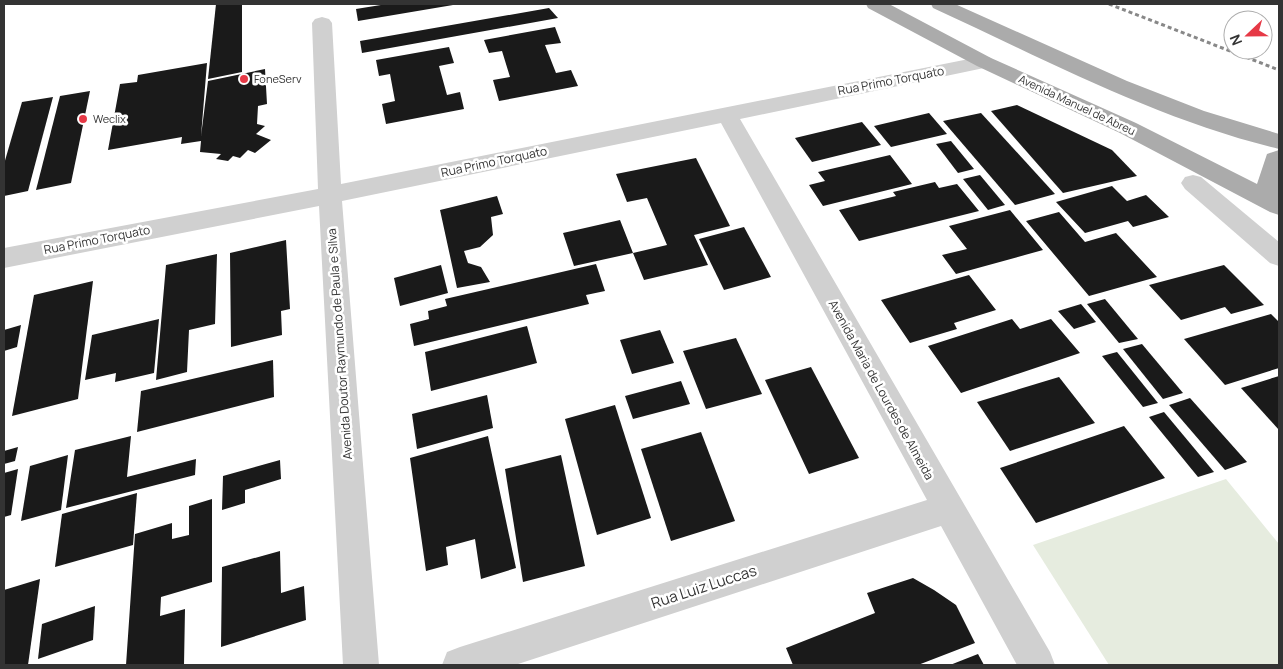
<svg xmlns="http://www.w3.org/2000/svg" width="1283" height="669" viewBox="0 0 1283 669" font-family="Manrope,sans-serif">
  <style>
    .green { fill: #e6ecdf }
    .building { fill: #1a1a1a }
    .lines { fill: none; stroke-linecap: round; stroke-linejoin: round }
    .minor { fill: #d0d0d0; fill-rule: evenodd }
    .major { fill: #ababab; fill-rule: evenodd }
    .rail { stroke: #888; stroke-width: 3; stroke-dasharray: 4 3; stroke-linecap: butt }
    .poi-dot { fill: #e63946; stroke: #fff; stroke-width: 2 }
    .labels { text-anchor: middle; stroke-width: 5; stroke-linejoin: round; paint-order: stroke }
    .far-poi-label { font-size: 11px; fill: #333; stroke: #fff; text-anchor: start }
    .far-street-label { font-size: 11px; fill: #333; stroke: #fff }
    .street-label { font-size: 12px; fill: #333; stroke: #fff }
    .near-street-label { font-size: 15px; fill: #333; stroke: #fff }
  </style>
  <rect width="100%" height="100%" fill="#fff"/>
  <!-- green -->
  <path class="green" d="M1226 479 1279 544V665H1109L1033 545Z"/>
  <!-- building -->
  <g class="building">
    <path d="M216 4H242V72L208 79Z"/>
    <path d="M387 4H453V5L358 21 356 9Z"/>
    <path d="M549 8 558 18 362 53 360 41Z"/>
    <path d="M555 27 561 43 545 45 556 73 571 70 578 86 499 101 493 80 510 77 502 51 489 53 484 40Z"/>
    <path d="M449 47 454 63 439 66 447 95 460 92 464 109 386 124 382 104 395 101 390 74 379 76 376 60Z"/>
    <path d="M207 63 201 136 208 81 265 69 267 104 258 106 257 124 265 126 256 134 271 140 255 153 248 150 240 158 233 156 228 161 216 159 221 154 200 152 201 141 181 144 182 137 108 150 120 84 137 82 138 75Z"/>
    <path d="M90 91 71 183 36 190 60 96Z"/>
    <path d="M53 97 28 191 4 196V164L22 102Z"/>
    <path d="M1017 105 1112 150 1137 176 1063 193 991 111Z"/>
    <path d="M929 113 947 134 891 147 874 126Z"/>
    <path d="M981 113 1055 194 1015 205 943 121Z"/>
    <path d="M862 122 881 145 812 162 795 138Z"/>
    <path d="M951 141 974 169 958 173 936 144Z"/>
    <path d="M890 155 912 184 823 206 809 185 825 181 818 172Z"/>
    <path d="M696 158 730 226 694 235 708 265 644 280 633 253 574 266 563 233 620 220 633 253 667 245 647 198 627 202 616 174Z"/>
    <path d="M980 175 1005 205 988 210 963 179Z"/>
    <path d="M935 182 939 188 957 184 979 211 859 241 839 210 896 196 893 192Z"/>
    <path d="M1112 186 1127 201 1146 195 1169 217 1133 227 1128 221 1085 233 1056 202Z"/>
    <path d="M497 196 503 214 491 217 493 235 480 247 464 251 468 263 481 267 490 282 457 288 440 210Z"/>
    <path d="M1010 210 1043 250 956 274 942 255 967 249 949 226Z"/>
    <path d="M1059 212 1085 242 1116 233 1157 277 1089 296 1026 221Z"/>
    <path d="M744 227 771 277 724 290 699 239Z"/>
    <path d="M286 240 290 309 281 311 282 335 231 347 230 253Z"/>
    <path d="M217 254 215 324 189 330 187 372 156 380 166 265Z"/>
    <path d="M596 264 605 291 586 295 589 304 414 346 410 324 429 319 428 311 447 306 445 299Z"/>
    <path d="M441 265 448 293 400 306 394 278Z"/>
    <path d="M1224 265 1264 305 1231 314 1225 307 1181 320 1149 285Z"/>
    <path d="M969 275 996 310 954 323 957 329 910 343 881 300Z"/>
    <path d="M93 281 78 399 12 416 34 295Z"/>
    <path d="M1105 299 1138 339 1119 343 1087 304Z"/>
    <path d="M1081 304 1096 322 1074 329 1058 311Z"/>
    <path d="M1271 314 1279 322V368L1225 385 1184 339Z"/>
    <path d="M159 319 154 373 115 382 116 373 85 380 92 335Z"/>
    <path d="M1012 319 1020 329 1051 319 1080 353 961 393 928 346Z"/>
    <path d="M21 325 17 347 4 351V330Z"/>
    <path d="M527 326 537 363 431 391 425 352Z"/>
    <path d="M660 330 674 363 632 374 620 340Z"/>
    <path d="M736 338 762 394 706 409 683 351Z"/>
    <path d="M1142 344 1183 393 1163 399 1123 349Z"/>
    <path d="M1117 352 1158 403 1143 407 1102 356Z"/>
    <path d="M273 360 274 397 137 432 141 391Z"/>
    <path d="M811 367 859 458 809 474 765 380Z"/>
    <path d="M1279 376V430L1241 388Z"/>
    <path d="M1059 377 1095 423 1010 451 977 402Z"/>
    <path d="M681 381 690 404 633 419 625 396Z"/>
    <path d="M487 395 493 428 417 449 412 414Z"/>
    <path d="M1190 398 1247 462 1225 470 1169 405Z"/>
    <path d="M615 405 651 518 597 535 565 419Z"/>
    <path d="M1164 412 1214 472 1198 477 1149 417Z"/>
    <path d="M1124 426 1165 478 1036 523 1000 468Z"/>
    <path d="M701 432 735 521 671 541 641 449Z"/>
    <path d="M131 436 127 477 196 459 195 475 66 508 75 450Z"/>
    <path d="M488 436 516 568 481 579 475 539 446 547 448 565 426 571 410 458Z"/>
    <path d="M18 447 15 461 4 464V451Z"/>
    <path d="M68 455 61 510 21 521 30 466Z"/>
    <path d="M561 455 585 566 523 582 505 469Z"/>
    <path d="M280 460 281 479 245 490V503L222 510 223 476Z"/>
    <path d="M18 469 11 515 4 517V473Z"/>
    <path d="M137 493 133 545 55 567 62 514Z"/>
    <path d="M212 499V582L161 597 160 616 185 609 184 665H126L135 534 172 523V539L189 535V506Z"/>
    <path d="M280 551 281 593 304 586 306 620 221 647 222 567Z"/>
    <path d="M913 578 934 590 956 605 975 643 918 665H793L786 648 875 613 867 593Z"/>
    <path d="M40 579 28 665H4V590Z"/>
    <path d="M95 606 93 640 38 659 42 624Z"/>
    <path d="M978 654 984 665H950Z"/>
  </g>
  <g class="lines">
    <!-- minor -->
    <g class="minor">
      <path d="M322 17 329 19 332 23 341 184 984 56 991 58 994 62 991 66 984 68 740 119 1050 652 1055 665H1017L941 526 515 665H442L447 652 460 647 927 500 721 123 342 201 379 665H343L319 206 4 268V248L318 189 312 23 315 19Z"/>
      <path d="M1193 175 1201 177 1279 242V266L1270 263 1185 189 1181 183 1185 177Z"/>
    </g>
    <!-- major -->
    <g class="major">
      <path d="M866 4H889L991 58 1136 123 1257 184 1267 154 1279 150V215L1270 212 1120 133 977 66 868 8Z"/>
      <path d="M931 4H955L1127 81 1204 111 1279 134V149C1158 120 1046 60 933 8Z"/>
    </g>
    <!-- rail -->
    <path class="rail" d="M1109 4 1279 70"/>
  </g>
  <!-- markers -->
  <g class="poi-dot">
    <circle cx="244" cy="79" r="5"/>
    <circle cx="83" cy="119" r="5"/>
  </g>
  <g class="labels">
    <!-- far-poi labels -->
    <g class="far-poi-label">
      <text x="254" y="83">FoneServ</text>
      <text x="93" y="123">Weclix</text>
    </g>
    <!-- far-street labels -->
    <g class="far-street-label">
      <text transform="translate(1077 105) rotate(25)" y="4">Avenida Manuel de Abreu</text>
    </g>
    <!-- street labels -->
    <g class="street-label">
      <text transform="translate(891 81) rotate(-11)" y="4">Rua Primo Torquato</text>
      <text transform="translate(494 162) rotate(-12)" y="4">Rua Primo Torquato</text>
      <text transform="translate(97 240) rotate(-11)" y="4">Rua Primo Torquato</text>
      <text transform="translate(340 344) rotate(-94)" y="4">Avenida Doutor Raymundo de Paula e Silva</text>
      <text transform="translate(881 390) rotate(61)" y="4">Avenida Maria de Lourdes de Almeida</text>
    </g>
    <!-- near-street labels -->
    <g class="near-street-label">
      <text transform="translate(704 587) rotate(-18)" y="5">Rua Luiz Luccas</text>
    </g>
  </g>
  <!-- border -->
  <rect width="1283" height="669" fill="none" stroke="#333333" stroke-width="10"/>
  <!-- north arrow -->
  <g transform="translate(1248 35) rotate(248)"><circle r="24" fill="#ffffff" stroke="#adadad"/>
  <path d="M0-4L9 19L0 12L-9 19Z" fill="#e63946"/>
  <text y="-8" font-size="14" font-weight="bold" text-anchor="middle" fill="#333333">N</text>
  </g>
</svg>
